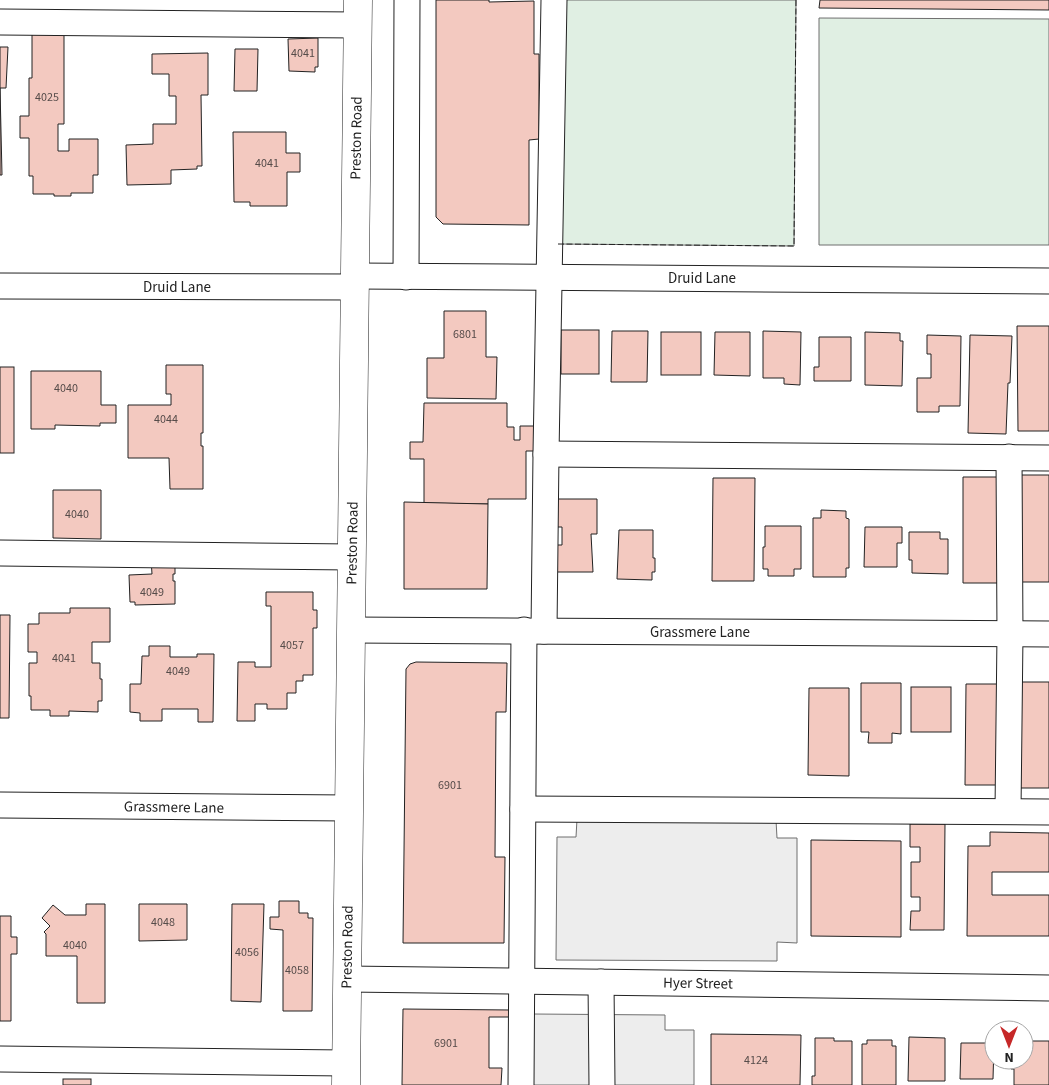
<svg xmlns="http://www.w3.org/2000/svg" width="1049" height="1085" viewBox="0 0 1049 1085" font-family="'Source Sans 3',sans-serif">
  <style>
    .green { fill: #e0efe3; stroke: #6f6f6f }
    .parking { fill: #ededed; stroke: #6f6f6f }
    .building { fill: #f3c9c0; stroke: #222 }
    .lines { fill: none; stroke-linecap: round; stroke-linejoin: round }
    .minor-casing { stroke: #222; stroke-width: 27 }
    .major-casing { stroke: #222; stroke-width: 29 }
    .minor { stroke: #fff; stroke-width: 25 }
    .major { stroke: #fff; stroke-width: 28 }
    .fence { stroke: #222; stroke-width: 1; stroke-dasharray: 6 2.5; stroke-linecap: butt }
    .labels { text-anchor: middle; stroke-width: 4; stroke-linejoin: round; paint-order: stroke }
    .number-label { font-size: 12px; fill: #564c4a }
    .street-label { font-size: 15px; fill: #222; stroke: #fff }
  </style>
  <rect width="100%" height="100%" fill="#fff"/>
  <!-- green -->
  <g class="green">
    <path d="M558 0H796L794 246 557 244Z"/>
    <path d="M819 18 1049 19V245H819Z"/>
  </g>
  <!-- parking -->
  <g class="parking">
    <path d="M577 819 776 820 777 838H797V943L777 942V961L556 960 557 837H576Z"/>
    <path d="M533 1014 665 1015V1030H694V1085H532Z"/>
  </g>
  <!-- building -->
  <g class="building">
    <path d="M436 0H489V2L534 1V54H539V139L529 140V225L443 224 436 217Z"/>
    <path d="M820 0H1049V10L819 8Z"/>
    <path d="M32 33H64V124H58V151H69V139H98V175H93V193H71V196H54V194H33V176H29V138H20V116H29V78H32Z"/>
    <path d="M318 38V67H315V72L289 71 288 39Z"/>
    <path d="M0 47H8L6 88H0L2 175H0Z"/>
    <path d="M235 49H258L257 91H234Z"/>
    <path d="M208 53V95H201L202 166H197V169L171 170V184L127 185 126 145 153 144V124H176V96H169V74H152V54Z"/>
    <path d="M233 132H286V153H300V172H287V206H250V202H234Z"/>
    <path d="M444 311H486V357H497L496 399 427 398V358H444Z"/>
    <path d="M1017 326H1049V431H1018Z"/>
    <rect x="561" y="330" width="38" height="44"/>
    <path d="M612 331H648L647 382H611Z"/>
    <path d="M763 331 801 332 800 385 784 384V378H763Z"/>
    <rect x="661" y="332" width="40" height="43"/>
    <path d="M715 332H750V376L714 375Z"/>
    <path d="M865 332 900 333V341H903L902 386 865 385Z"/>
    <path d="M927 335 961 336 960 406H939V412H917V378H931V354H927Z"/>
    <path d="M970 335 1012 336 1010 383H1008L1006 434 968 433Z"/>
    <path d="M819 337H851V381H814V367H819Z"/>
    <path d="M166 365H203V433H201V446H203V489H170L169 458H128V405H171V394H166Z"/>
    <rect x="0" y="367" width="14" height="86"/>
    <path d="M31 371H101V405H116V423H100V426L55 425V429H31Z"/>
    <path d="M424 403H507V427H514V440H520V426H535V451H526V499H488V504L424 503V459H410V442H423Z"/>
    <path d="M1019 475H1049V582H1018Z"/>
    <path d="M963 477H1009L1008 583H963Z"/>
    <path d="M713 478H755L754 581H712Z"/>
    <path d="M53 490H101V539L53 538Z"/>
    <path d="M557 499H597V534H591L593 572H557V545H562V527H557Z"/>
    <path d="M404 502 488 504 487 589H404Z"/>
    <path d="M821 510 846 511V518L849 519V568H846V577H813V518H821Z"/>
    <path d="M765 526H801V569H794V576H768V569H763V547H765Z"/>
    <path d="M865 527H902V543H897V567H864Z"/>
    <path d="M619 530H653V558H655V572H652V580L617 579Z"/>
    <path d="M909 532H940V539H948V574L912 573V560H909Z"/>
    <path d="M175 558V574H173V581H175V604L135 605V602H130L129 575 152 574 151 559Z"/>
    <path d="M266 592H313V610H317V628H313V675H303V681H296V693H287V709H267V704H255V721H237L238 662H255V667H271V606H266Z"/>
    <path d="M70 608H110V642H92V663H100V679H102V701H98V712L69 711V716H50V710H31V696H29V663H37V652H28V624H39V613H70Z"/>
    <path d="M0 615H10L9 718H0Z"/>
    <path d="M149 646H170V657H197V654H214L213 722H198V709H162V721H140V713L130 712V684H141L142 656H149Z"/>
    <path d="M416 662 507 663 506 712H496L495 857H505L504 943H403L406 669 410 664Z"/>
    <rect x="1015" y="682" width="34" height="106"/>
    <path d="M861 683H901V734L892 733V743H868L869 732H861Z"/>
    <path d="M966 684H1006L1005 785H965Z"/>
    <rect x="911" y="687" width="40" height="45"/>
    <path d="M809 688H849V776L808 775Z"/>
    <path d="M910 824H945L944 930H910L911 911H920V897H911V862H920V847H910Z"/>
    <path d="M990 832 1049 833V872H992V895H1049V936H967L968 846H990Z"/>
    <path d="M811 840 901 841V937L811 936Z"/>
    <path d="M279 901H299V913H308V918H313L312 1011H283V930L270 929V917H279Z"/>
    <path d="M86 904H105V1003H77V956H46V934L44 932 50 926 42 918 53 905 65 915H86Z"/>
    <path d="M139 904H187V940L139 941Z"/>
    <path d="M232 904H264L261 1002 231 1001Z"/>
    <path d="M0 916H11V937H17V954H11V1021H0Z"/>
    <path d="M403 1009 511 1010V1017H489V1068H502L501 1085H402Z"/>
    <path d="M711 1034 801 1035 800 1085H711Z"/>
    <path d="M909 1037 945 1038V1081H908Z"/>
    <path d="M815 1038H834V1041H852V1085H812V1076H815Z"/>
    <path d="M867 1040H892V1046H896V1085H862V1044H867Z"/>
    <path d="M1024 1041H1049V1085H1014V1069H1011V1060H1024Z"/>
    <path d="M961 1043H994L993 1079H960Z"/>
    <rect x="63" y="1079" width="28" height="6"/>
  </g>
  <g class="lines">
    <defs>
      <g id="minor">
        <path d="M0 22 358 25"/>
        <path d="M355 276 1049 281"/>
        <path d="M406 277 407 0"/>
        <path d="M0 286 355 287"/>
        <path d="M546 454 1049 458"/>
        <path d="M0 553 352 557"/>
        <path d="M351 630 1049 634"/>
        <path d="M544 631 546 454 554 0"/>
        <path d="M0 805 349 808"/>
        <path d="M523 809 1049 812"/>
        <path d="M1008 811 1010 634 1009 457"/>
        <path d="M347 979 1049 988"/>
        <path d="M601 982 602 1085"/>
        <path d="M0 1059 346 1063"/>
        <path d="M521 1085 524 630"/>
      </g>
      <path id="major" d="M346 1085 358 0"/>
    </defs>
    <!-- minor casing -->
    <use href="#minor" class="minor-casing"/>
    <!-- major casing -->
    <use href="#major" class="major-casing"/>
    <!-- minor -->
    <use href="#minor" class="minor"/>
    <!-- major -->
    <use href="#major" class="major"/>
    <!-- fence -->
    <path class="fence" d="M558 244 794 246 796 0"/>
  </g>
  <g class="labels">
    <!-- number labels -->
    <g class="number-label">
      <text x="303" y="57">4041</text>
      <text x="47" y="101">4025</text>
      <text x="267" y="167">4041</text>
      <text x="465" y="338">6801</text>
      <text x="66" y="392">4040</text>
      <text x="166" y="423">4044</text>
      <text x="77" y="518">4040</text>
      <text x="152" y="596">4049</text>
      <text x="292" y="649">4057</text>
      <text x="64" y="662">4041</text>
      <text x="178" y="675">4049</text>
      <text x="450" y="789">6901</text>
      <text x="163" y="926">4048</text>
      <text x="75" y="949">4040</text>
      <text x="247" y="956">4056</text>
      <text x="297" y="974">4058</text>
      <text x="446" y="1047">6901</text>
      <text x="756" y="1064">4124</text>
    </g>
    <!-- street labels -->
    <g class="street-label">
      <text transform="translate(356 138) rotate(-89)" y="5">Preston Road</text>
      <text x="702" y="283">Druid Lane</text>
      <text x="177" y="292">Druid Lane</text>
      <text transform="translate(352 543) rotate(-89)" y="5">Preston Road</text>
      <text x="700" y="637">Grassmere Lane</text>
      <text transform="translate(174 807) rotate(1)" y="5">Grassmere Lane</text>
      <text transform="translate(347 947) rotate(-89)" y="5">Preston Road</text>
      <text transform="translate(698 983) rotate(1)" y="5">Hyer Street</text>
    </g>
  </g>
  <!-- north arrow -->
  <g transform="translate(1009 1045) rotate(180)"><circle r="24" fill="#ffffff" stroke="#a7a7a7"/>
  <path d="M0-4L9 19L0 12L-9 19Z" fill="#c62828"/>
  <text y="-8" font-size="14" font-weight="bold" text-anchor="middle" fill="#222222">N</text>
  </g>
</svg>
